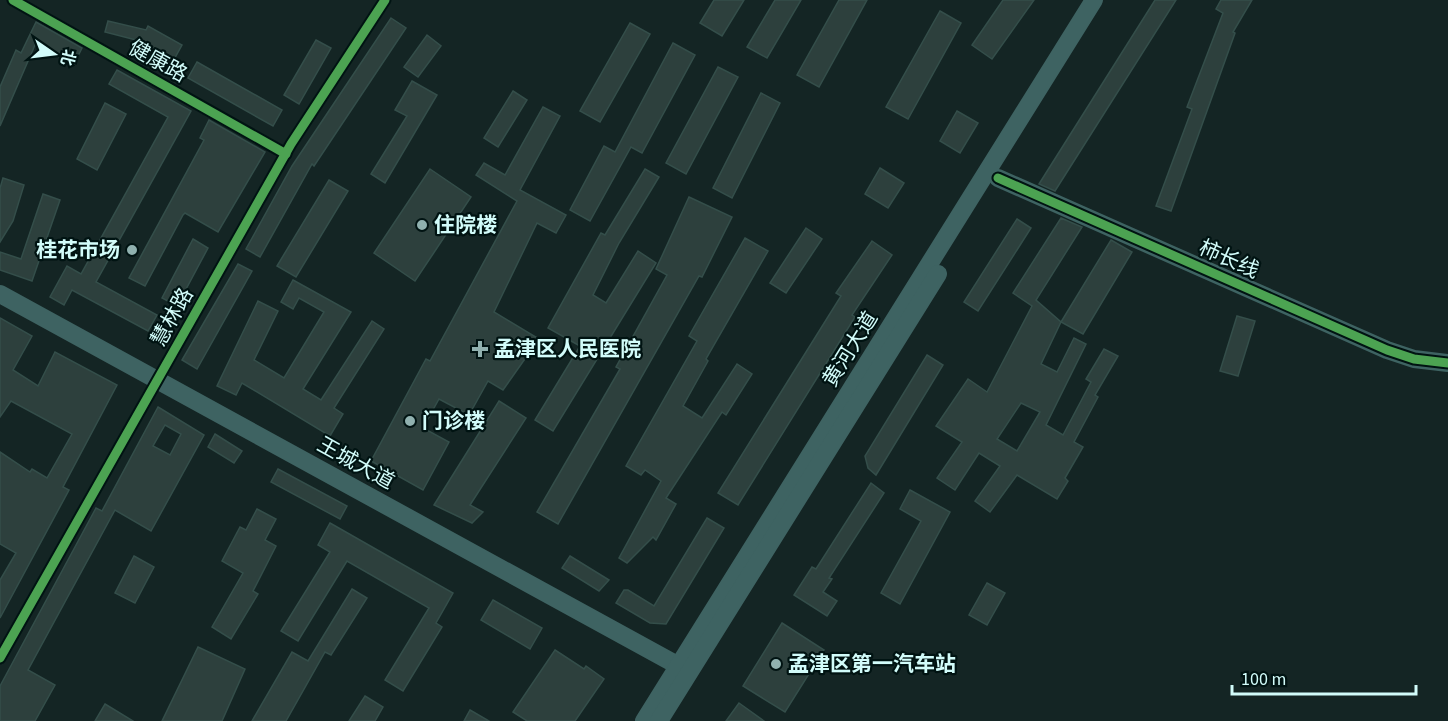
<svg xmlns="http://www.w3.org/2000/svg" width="1448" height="721" viewBox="0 0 1448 721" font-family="'Source Sans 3','Noto Sans SC',sans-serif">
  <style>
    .building { fill: #2d403d; stroke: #344e4a; stroke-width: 1.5; fill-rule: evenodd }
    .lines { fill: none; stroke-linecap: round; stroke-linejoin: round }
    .street { stroke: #405b5a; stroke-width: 12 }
    .secondary { stroke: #3e6362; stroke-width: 18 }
    .cycleway-casing { stroke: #001312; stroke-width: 13 }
    .cycleway { stroke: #4ca352; stroke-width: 9 }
    .poi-dot { fill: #90b1af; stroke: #001312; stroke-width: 2 }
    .labels { text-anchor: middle; stroke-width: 4.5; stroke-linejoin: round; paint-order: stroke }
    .street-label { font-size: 21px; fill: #d2fcfa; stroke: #001312 }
    .poi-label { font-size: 21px; font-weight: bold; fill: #d2fcfa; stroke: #001312; text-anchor: start }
  </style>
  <rect width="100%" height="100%" fill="#142524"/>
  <!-- building -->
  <g class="building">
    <path d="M714 0H744L722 36 700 23Z"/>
    <path d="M775 0H801L767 58 747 47Z"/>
    <path d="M839 0H867L819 87 797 75Z"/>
    <path d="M1003 0H1034L992 59 972 45Z"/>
    <path d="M1155 0H1176L1055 191 1039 184Z"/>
    <path d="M1221 0H1252L1233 32 1235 33 1171 211 1156 206 1192 109 1187 107 1223 13 1216 9Z"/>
    <path d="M940 11 961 23 908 119 886 107Z"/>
    <path d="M391 18 406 28 314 166 312 164 260 257 246 249 292 166Z"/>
    <path d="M108 21 146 30 148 26 182 45 172 63 138 45 140 41 105 32Z"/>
    <path d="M36 22 82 48 74 64 35 45 0 126V87L16 50 21 53Z"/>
    <path d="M630 23 650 34 600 122 580 111Z"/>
    <path d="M427 35 441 46 418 77 404 67Z"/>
    <path d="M316 40 331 48 299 104 284 95Z"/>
    <path d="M673 43 695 55 642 153 631 147 590 221 570 210 604 146 615 152Z"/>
    <path d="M197 62 282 110 273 126 188 78Z"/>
    <path d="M718 67 738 77 686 174 666 163Z"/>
    <path d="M117 70 191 111 96 282 157 315 148 331 72 290 64 305 50 297 67 266 81 274 168 117 109 84Z"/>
    <path d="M412 81 437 95 385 183 371 174 407 116 395 110Z"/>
    <path d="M513 91 527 100 498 147 484 138Z"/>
    <path d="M761 93 780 103 732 198 713 188Z"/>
    <path d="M105 103 126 114 97 170 77 159Z"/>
    <path d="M543 107 560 116 520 190 566 215 556 233 537 223 494 312 539 339 503 390 488 381 469 415 439 399 423 428 449 442 423 490 371 461 426 359 430 361 517 201 476 175 484 163 505 175Z"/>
    <path d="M957 111 978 123 960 153 940 141Z"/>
    <path d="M209 120 265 152 218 232 185 213 183 215 145 286 129 278 204 140 200 138Z"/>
    <path d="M880 168 904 183 888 208 865 194Z"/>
    <path d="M430 169 471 197 415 281 374 253Z"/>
    <path d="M645 169 659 177 619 243 593 295 606 303 638 251 656 263 553 431 535 420 580 346 548 328 601 233 605 235Z"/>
    <path d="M3 178 24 185 13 221 0 242V188Z"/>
    <path d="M329 180 348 191 296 277 277 266Z"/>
    <path d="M43 194 60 200 32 281 0 270V252L21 259Z"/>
    <path d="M689 197 732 217 702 277 699 276 558 524 537 512 620 369 616 367 667 275 656 269Z"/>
    <path d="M1061 218 1082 227 1036 300 1061 322 1041 364 1057 372 1074 338 1086 344 1046 425 1063 435 1091 382 1086 379 1104 349 1118 356 1095 395 1098 397 1074 442 1083 447 1065 478 1068 481 1057 499 1017 475 990 512 975 501 1000 466 979 453 955 490 937 478 962 442 936 426 968 379 987 392 1032 306 1013 293ZM1021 403 1040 412 1017 451 997 439Z"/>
    <path d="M1017 219 1031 228 978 311 964 302Z"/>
    <path d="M806 228 822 239 786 293 770 283Z"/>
    <path d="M745 238 768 251 706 359 708 361 683 406 702 418 737 364 752 374 726 415 722 412 666 498 676 504 656 540 653 537 627 563 619 558 661 481 645 470 641 475 626 466 697 341 689 336Z"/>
    <path d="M193 239 208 248 177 306 162 298Z"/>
    <path d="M1111 240 1132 252 1083 334 1061 322Z"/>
    <path d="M872 241 892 255 852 315 855 317 738 505 718 493 841 296 836 293Z"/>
    <path d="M238 264 252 271 197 369 182 360Z"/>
    <path d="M293 280 351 312 303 389 321 400 372 321 384 329 334 408 343 414 330 436 242 383 236 395 217 386 258 301 278 311 254 360 284 378 324 312 299 298 293 309 281 302Z"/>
    <path d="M1237 316 1255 321 1238 376 1220 371Z"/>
    <path d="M0 318 32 336 13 370 38 386 55 352 117 385 63 487 69 490 0 618V580L16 553 0 544V452L30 472 32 469 47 478 72 434 11 401 0 417Z"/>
    <path d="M927 355 943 365 876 475 868 468 865 456Z"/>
    <path d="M499 401 526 418 470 505 483 512 472 523 434 505Z"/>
    <path d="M158 407 204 435 151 531 115 510 28 670 55 685 35 721H0V686L96 508 102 511ZM165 425 181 434 170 455 153 446Z"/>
    <path d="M215 434 242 451 234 463 208 447Z"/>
    <path d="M278 469 347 506 340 519 271 482Z"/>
    <path d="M871 483 884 493 829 578 832 579 823 592 837 601 827 616 794 595 812 567 816 569Z"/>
    <path d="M910 490 950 512 900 604 881 593 921 521 900 509Z"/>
    <path d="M257 509 276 519 265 540 276 546 253 591 258 594 231 639 212 627 243 573 222 561 240 527 246 530Z"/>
    <path d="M707 518 724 528 666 624 650 623 616 603 624 590H628L654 606Z"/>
    <path d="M330 523 453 593 436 623 442 627 403 691 385 680 429 608 347 561 298 641 281 631 330 552 318 545Z"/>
    <path d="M134 556 154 567 135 603 115 593Z"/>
    <path d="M570 556 609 580 599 591 562 568Z"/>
    <path d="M987 583 1005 593 987 625 969 615Z"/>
    <path d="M352 589 367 598 331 655 325 652 286 721H252L292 652 308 661Z"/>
    <path d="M493 600 542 628 530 649 481 620Z"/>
    <path d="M782 623 824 650 785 712 743 686Z"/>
    <path d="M198 647 245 669 222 721H162Z"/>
    <path d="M555 650 584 669 586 666 604 679 575 721H527L513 712Z"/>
    <path d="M365 696 383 707 375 721H349Z"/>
    <path d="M739 703 764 721H726Z"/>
    <path d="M105 704 133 721H95Z"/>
    <path d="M470 710 489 721H464Z"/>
  </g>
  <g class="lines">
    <!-- street -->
    <g class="street">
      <path d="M13 0 286 154"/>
      <path d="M0 658 291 144 385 0"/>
    </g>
    <!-- secondary -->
    <g class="secondary">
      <path d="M998 178 1387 350 1414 359 1448 363"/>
      <path d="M0 294 688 671"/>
      <path d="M644 721 1094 0"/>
      <path d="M659 721 938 274"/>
    </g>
    <defs>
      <g id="cycleway">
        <path d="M13 0 286 154"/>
        <path d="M998 178 1387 350 1414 359 1448 363"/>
        <path d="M0 658 291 144 385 0"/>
      </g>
    </defs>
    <!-- cycleway casing -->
    <use href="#cycleway" class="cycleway-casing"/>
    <!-- cycleway -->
    <use href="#cycleway" class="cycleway"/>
  </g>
  <!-- markers -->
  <g class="poi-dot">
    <circle cx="422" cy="225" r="6"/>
    <circle cx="132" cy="250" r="6"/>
    <path d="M477 340h6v6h6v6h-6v6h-6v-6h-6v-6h6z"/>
    <circle cx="410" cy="421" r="6"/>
    <circle cx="776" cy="664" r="6"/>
  </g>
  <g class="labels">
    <!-- street labels -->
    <g class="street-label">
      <text transform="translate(158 61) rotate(29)" y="7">健康路</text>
      <text transform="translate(1229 259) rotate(24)" y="7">柿长线</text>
      <text transform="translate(172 317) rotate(-61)" y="7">慧林路</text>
      <text transform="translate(850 349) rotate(-58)" y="7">黄河大道</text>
      <text transform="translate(356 463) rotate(29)" y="7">王城大道</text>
    </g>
    <!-- poi labels -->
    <g class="poi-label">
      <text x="434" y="232">住院楼</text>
      <text x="120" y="257" text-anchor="end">桂花市场</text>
      <text x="494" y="356">孟津区人民医院</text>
      <text x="422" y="428">门诊楼</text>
      <text x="788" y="671">孟津区第一汽车站</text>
    </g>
  </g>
  <!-- north arrow -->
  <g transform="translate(54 54) rotate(104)" stroke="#001312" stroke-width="4.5" paint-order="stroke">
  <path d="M0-4.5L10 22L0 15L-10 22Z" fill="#d2fcfa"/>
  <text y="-9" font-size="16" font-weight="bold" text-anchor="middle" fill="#d2fcfa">北</text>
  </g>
  <!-- scale -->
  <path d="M1232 685v9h184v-9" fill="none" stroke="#d2fcfa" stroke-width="3"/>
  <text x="1241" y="685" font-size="18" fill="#d2fcfa" stroke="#001312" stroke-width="4.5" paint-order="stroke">100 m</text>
</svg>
